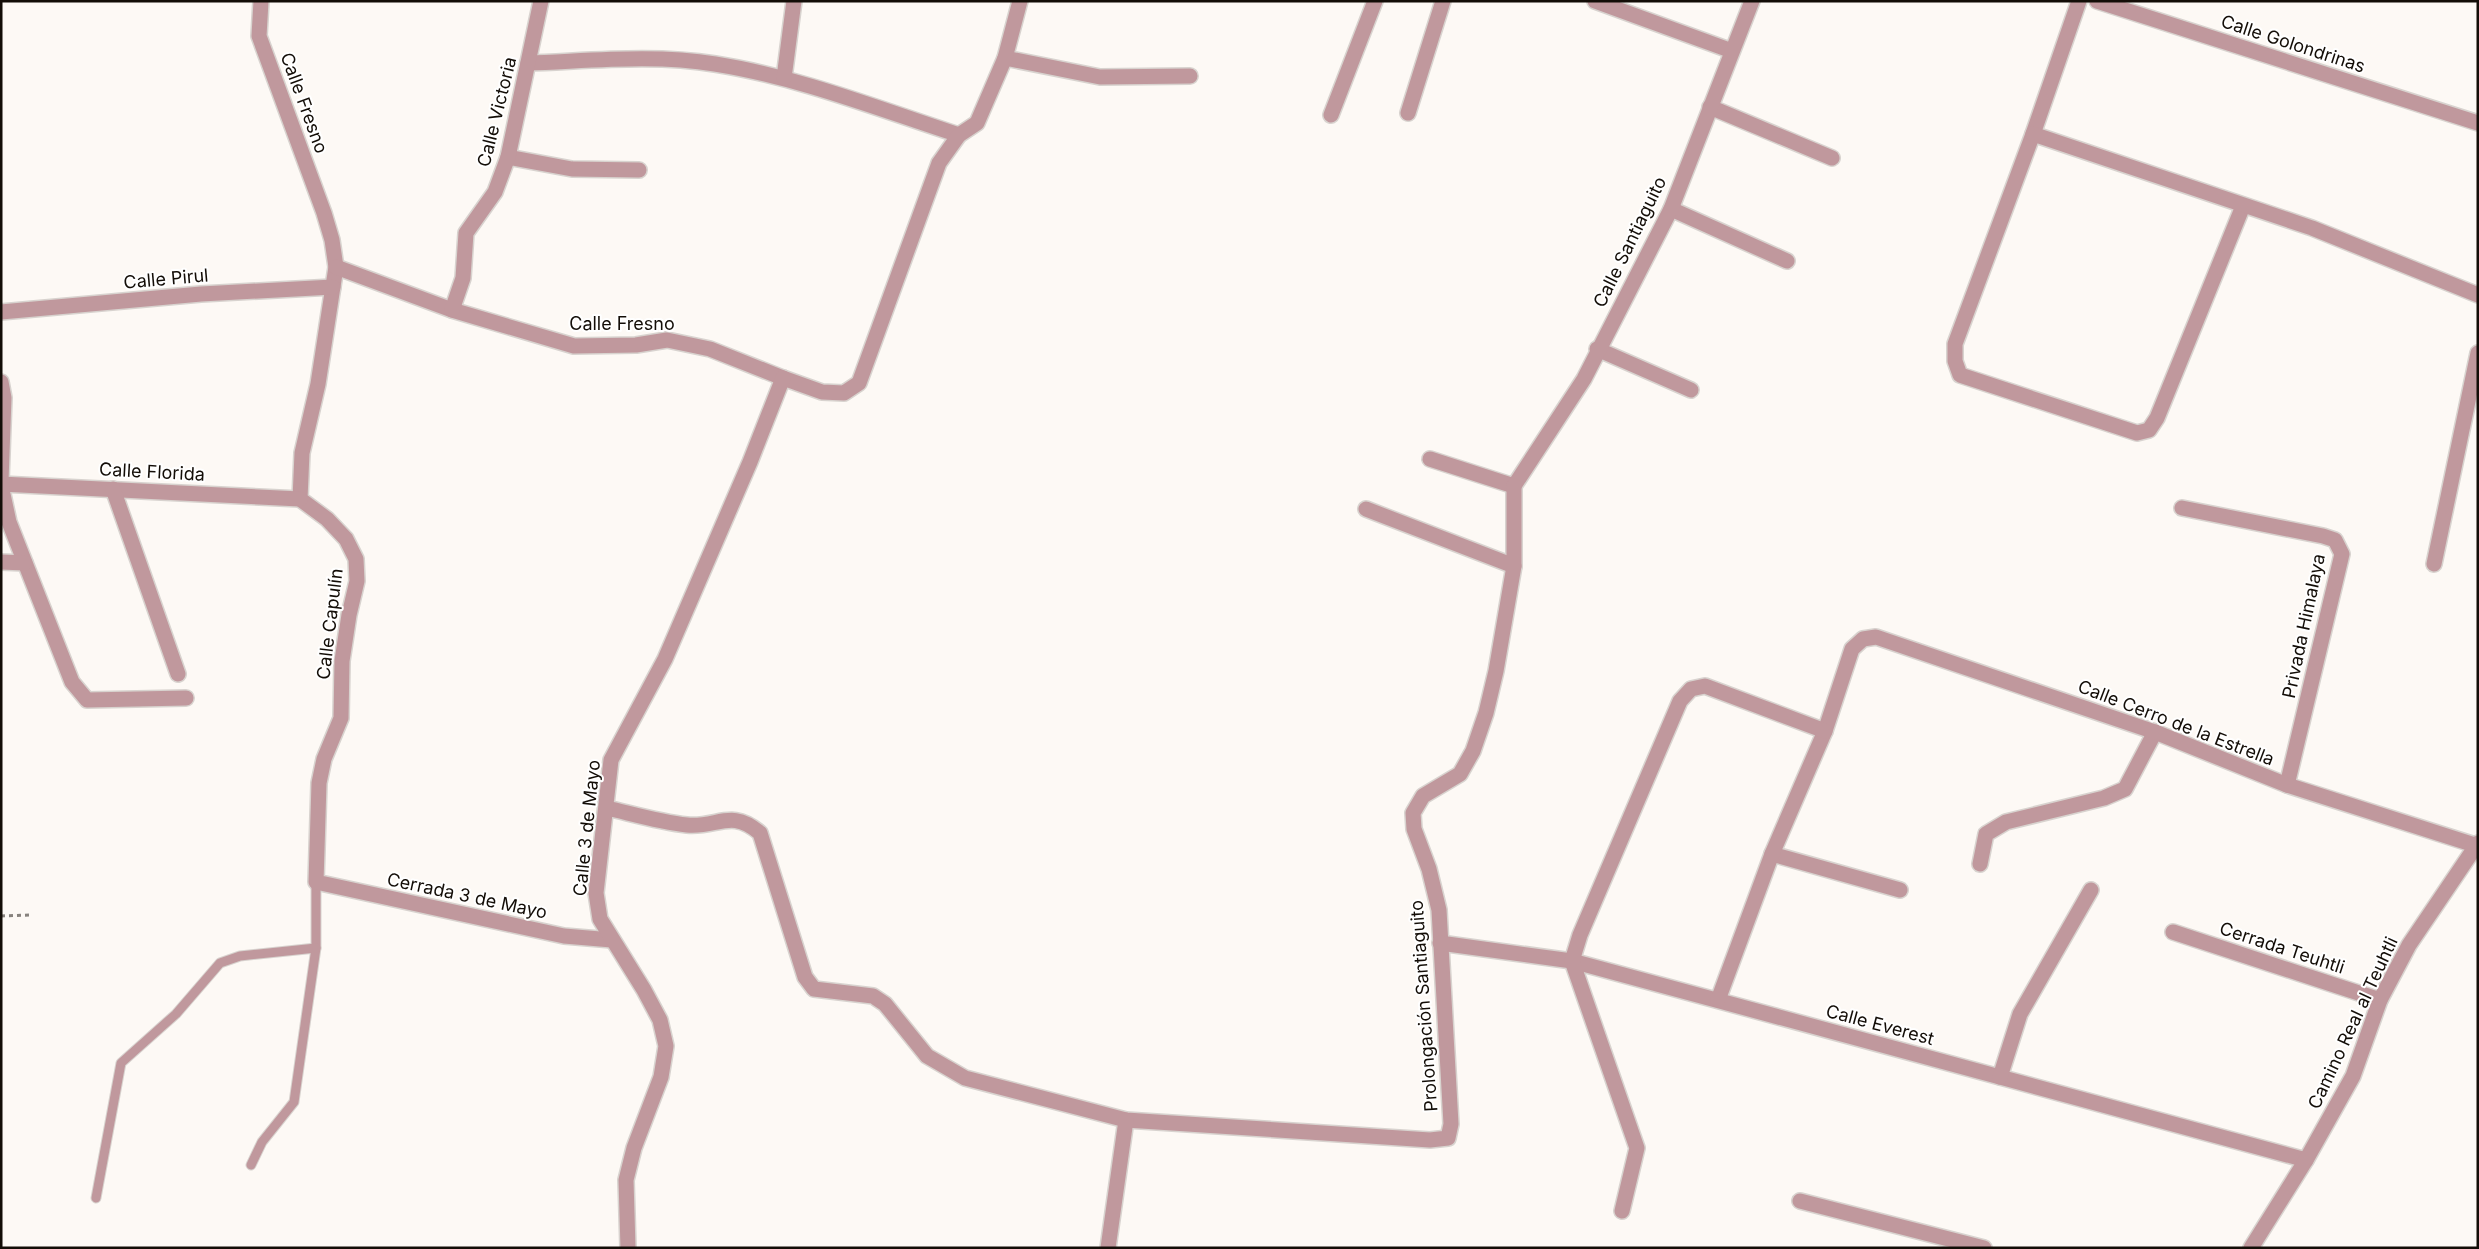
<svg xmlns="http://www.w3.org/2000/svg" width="2479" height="1249" viewBox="0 0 2479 1249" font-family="Inter,sans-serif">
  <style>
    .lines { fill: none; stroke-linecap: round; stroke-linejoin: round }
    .lane-casing { stroke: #d8d3cf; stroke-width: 11 }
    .street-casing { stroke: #d8d3cf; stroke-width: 18 }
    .path { stroke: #87827d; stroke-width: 3; stroke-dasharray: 4 4; stroke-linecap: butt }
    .lane { stroke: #c0989d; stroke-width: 9 }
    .street { stroke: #c0989d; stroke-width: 15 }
    .labels { text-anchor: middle; stroke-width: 4; stroke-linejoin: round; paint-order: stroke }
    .street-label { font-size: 18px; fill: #130d07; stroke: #fff }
  </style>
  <rect width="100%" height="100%" fill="#fdf9f5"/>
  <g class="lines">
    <defs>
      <g id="lane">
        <path d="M251 1165 262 1142 294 1102 316 948V882"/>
        <path d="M96 1198 121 1063 176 1014 220 963 240 956 316 948"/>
      </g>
      <g id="street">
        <path d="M261 1 259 36 324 213 332 240 336 267 318 384 302 453 300 499 327 519 346 539 356 559 357 581 349 615 342 661 341 718 324 759 319 783 316 882 564 936 612 940"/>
        <path d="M1595 1 1732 51"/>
        <path d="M2079 1 2033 134 1955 344V361L1960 375 2137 433 2149 430 2157 418 2243 206"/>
        <path d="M2097 1 2478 123"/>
        <path d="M1005 58 1100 77 1190 76"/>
        <path d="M528 63C589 61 654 54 715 64 798 77 879 109 959 135"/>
        <path d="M784 78 794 1"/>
        <path d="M1710 107 1832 158"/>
        <path d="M1408 113 1443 1"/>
        <path d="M1331 115 1375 1"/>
        <path d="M2033 134 2312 228 2478 295"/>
        <path d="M508 157 572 169 639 170"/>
        <path d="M1671 209 1787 261"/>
        <path d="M336 267 452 310 574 346 636 345 667 340 710 349 783 378 822 392 844 393 859 383 939 163 959 135 977 123 1005 58 1020 1"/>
        <path d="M452 310 463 278 466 233 495 192 508 157 541 1"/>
        <path d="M1 312 201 294 333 287"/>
        <path d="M1597 349 1691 390"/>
        <path d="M1 382 4 398 1 481"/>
        <path d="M1430 459 1514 486"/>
        <path d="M1 484 300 499"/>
        <path d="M1 485 9 522 72 682 87 700 186 698"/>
        <path d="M1514 486 1584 379 1671 209 1752 1"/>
        <path d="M113 489 178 674"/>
        <path d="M2182 508 2323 536 2335 540 2342 554 2287 785"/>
        <path d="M1366 509 1514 566"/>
        <path d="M1 562 25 563"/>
        <path d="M2434 564 2478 353"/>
        <path d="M607 808C633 814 660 822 687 825 718 828 731 808 760 833L805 977 814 989 873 996 885 1004 927 1056 965 1078 1126 1120 1430 1140 1448 1138 1451 1124 1439 910 1429 869 1414 829 1413 813 1423 796 1460 774 1473 751 1486 713 1496 671 1514 566V486"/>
        <path d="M1772 854 1900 890"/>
        <path d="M1980 864 1986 834 2006 822 2104 798 2125 789 2155 732"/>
        <path d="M2173 932 2380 1000"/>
        <path d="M1440 943 1572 961 2306 1160"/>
        <path d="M1718 1000 1772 854 1825 731 1852 649 1863 639 1876 637 2155 732 2287 785 2478 846"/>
        <path d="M2000 1077 2020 1014 2091 890"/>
        <path d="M1800 1201 1984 1248"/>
        <path d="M1622 1211 1637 1148 1572 961 1580 935 1680 701 1691 689 1705 686 1825 731"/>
        <path d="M628 1248 626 1180 634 1148 661 1077 666 1046 660 1020 644 990 600 919 596 893 611 760 665 659 750 462 783 378"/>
        <path d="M1108 1248 1126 1120"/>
        <path d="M2251 1248 2306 1160 2353 1076 2380 1000 2409 945 2478 843"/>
      </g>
    </defs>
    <!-- lane casing -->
    <use href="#lane" class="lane-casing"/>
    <!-- street casing -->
    <use href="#street" class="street-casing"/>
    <!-- path -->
    <path class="path" d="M1 916 30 915"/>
    <!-- lane -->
    <use href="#lane" class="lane"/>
    <!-- street -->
    <use href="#street" class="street"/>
  </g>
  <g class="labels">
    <!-- street labels -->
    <g class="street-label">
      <text transform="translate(2293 44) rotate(18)" y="6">Calle Golondrinas</text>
      <text transform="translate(304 103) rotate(70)" y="6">Calle Fresno</text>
      <text transform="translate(497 112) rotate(-76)" y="6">Calle Victoria</text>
      <text transform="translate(1630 242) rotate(-64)" y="6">Calle Santiaguito</text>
      <text transform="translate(166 279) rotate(-5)" y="6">Calle Pirul</text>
      <text x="622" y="330">Calle Fresno</text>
      <text transform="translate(152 472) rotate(3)" y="6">Calle Florida</text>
      <text transform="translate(330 624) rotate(-83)" y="6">Calle Capulín</text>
      <text transform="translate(2304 626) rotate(-78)" y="6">Privada Himalaya</text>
      <text transform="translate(2176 723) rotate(21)" y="6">Calle Cerro de la Estrella</text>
      <text transform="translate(587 828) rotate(-84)" y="6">Calle 3 de Mayo</text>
      <text transform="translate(467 896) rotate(12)" y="6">Cerrada 3 de Mayo</text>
      <text transform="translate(2282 948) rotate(18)" y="6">Cerrada Teuhtli</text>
      <text transform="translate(1424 1006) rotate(-94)" y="6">Prolongación Santiaguito</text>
      <text transform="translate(2353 1023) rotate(-65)" y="6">Camino Real al Teuhtli</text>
      <text transform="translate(1880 1025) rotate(15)" y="6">Calle Everest</text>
    </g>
  </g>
  <!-- border -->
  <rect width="2479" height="1249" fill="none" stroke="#130d07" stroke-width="5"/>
</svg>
